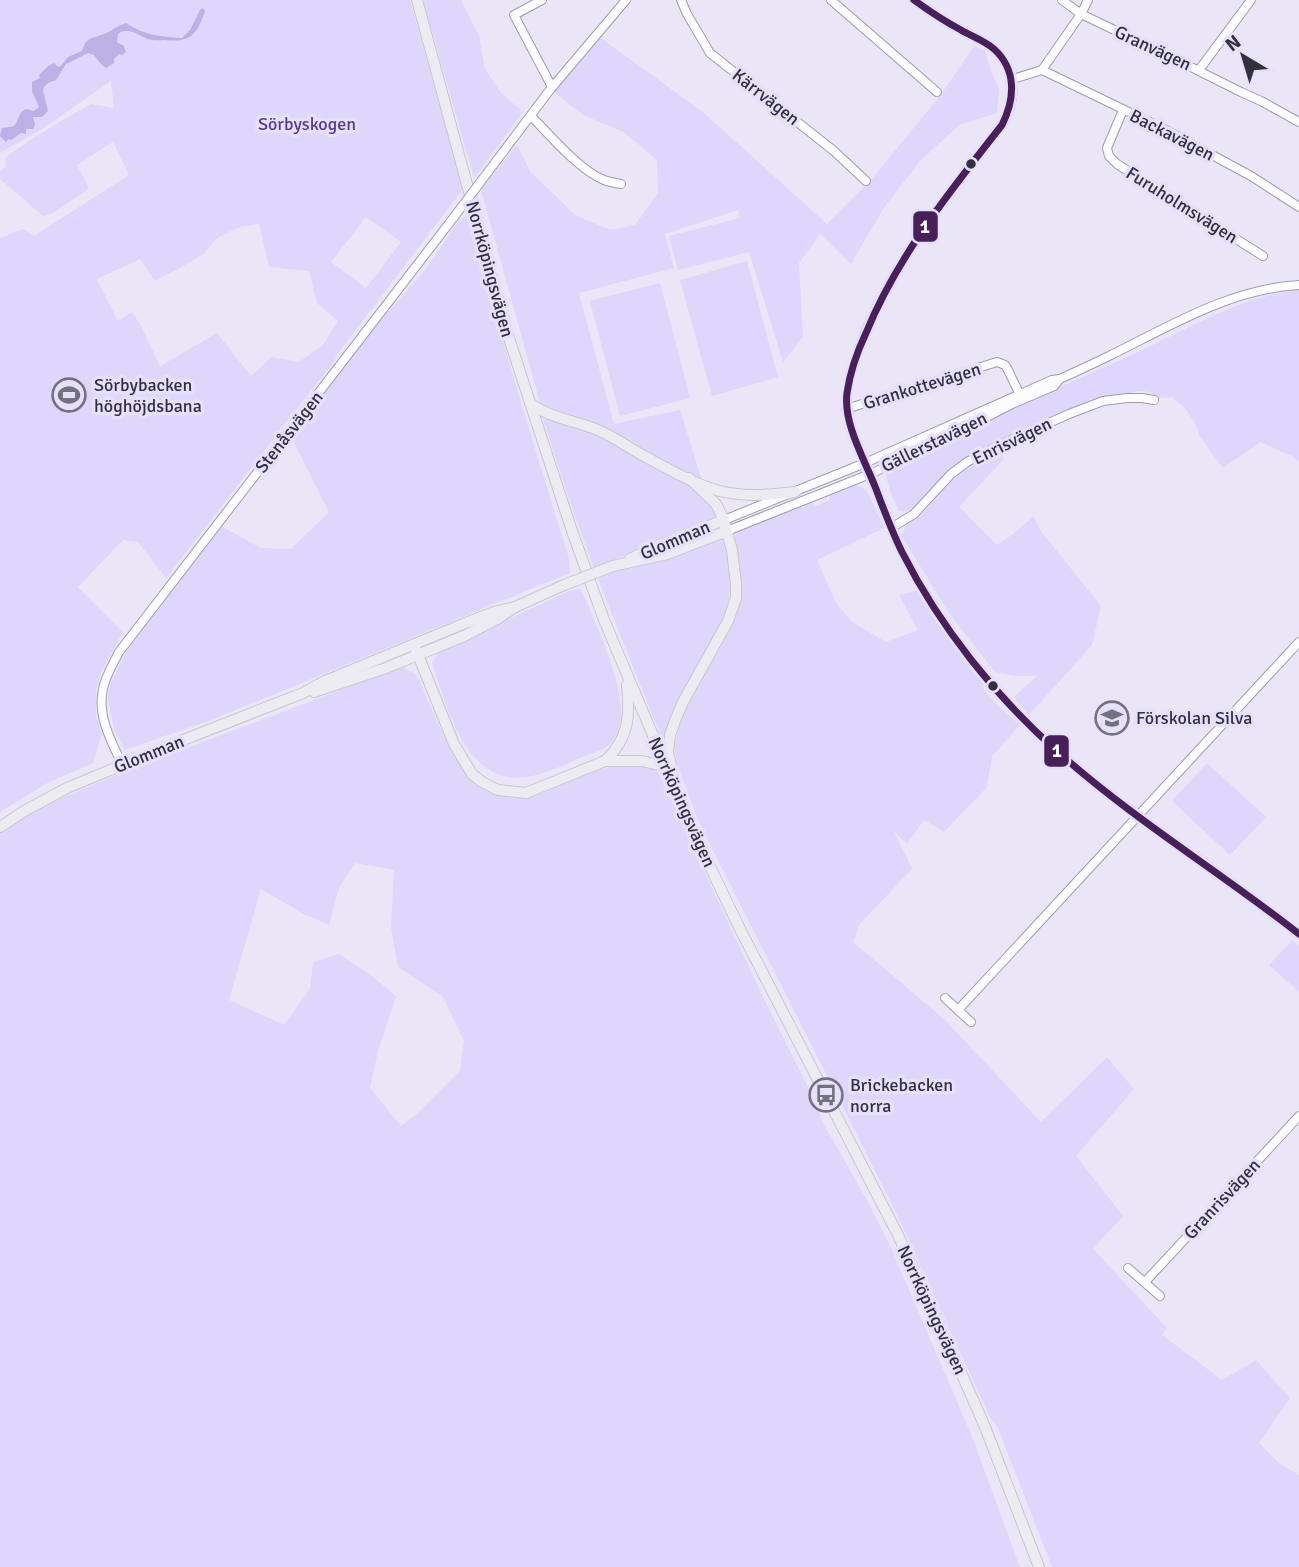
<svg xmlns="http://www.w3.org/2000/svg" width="1299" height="1567" viewBox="0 0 1299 1567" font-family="Signika,sans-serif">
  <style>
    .green { fill: #ded6fb; fill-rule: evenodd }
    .water { fill: #bdb0e6 }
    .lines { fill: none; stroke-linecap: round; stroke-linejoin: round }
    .minor-casing { stroke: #a09caa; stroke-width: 10 }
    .major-casing { stroke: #c7c5ce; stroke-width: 12 }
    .minor { stroke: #fcfbfe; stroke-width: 8 }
    .major { stroke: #edebf2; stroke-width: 10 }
    .minor-bridge-casing { stroke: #a09caa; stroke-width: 10; stroke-linecap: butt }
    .major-bridge-casing { stroke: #c7c5ce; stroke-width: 12; stroke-linecap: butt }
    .minor-bridge { stroke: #fcfbfe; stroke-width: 8 }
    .major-bridge { stroke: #edebf2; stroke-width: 10 }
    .bus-1-casing { stroke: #e6e0fd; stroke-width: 12 }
    .bus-1 { stroke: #481f59; stroke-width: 7 }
    .bus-dot { fill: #33303e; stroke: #e6e0fd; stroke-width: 2.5 }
    .labels { text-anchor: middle; stroke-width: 7; stroke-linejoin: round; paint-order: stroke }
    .street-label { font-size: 18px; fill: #33303e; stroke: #e6e0fd }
    .park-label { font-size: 18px; fill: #553a8d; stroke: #e6e0fd }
    .poi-label { font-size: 18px; fill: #33303e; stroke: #e6e0fd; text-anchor: start }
    .line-badge { stroke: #e6e0fd; stroke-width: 2.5 }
    .badge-label { font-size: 19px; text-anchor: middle; font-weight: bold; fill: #fff }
  </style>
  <rect width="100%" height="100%" fill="#eae6f7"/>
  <!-- green -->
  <g class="green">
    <path d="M0 0H410L463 189 336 356 335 361C277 432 223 506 166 578L138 542 123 540 78 587 123 632 102 670 96 689V717L102 733 93 763 49 782 0 812V238L23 229 34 236 129 175 113 142 77 165 89 189 53 213 43 216 0 179V172L6 166 5 158C32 138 62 120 91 104L114 108 111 81 42 129 0 153ZM366 217 401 242 366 288 331 262ZM259 224 269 267 309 271 317 303 338 321 323 345 299 362 272 357 251 376 217 333 160 366 140 324 132 312 118 321 97 279 140 259 155 281 180 268 203 254 217 238 239 227Z"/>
    <path d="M423 0H461L479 36 485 69 501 93 523 112 474 178Z"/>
    <path d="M598 36 704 113 827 224 870 181 940 96 974 46 985 51 989 65 999 89 997 113 959 125 920 161 883 209 851 264 820 234 799 263 803 337 783 362 749 252 678 270 669 236 740 218 738 210 665 234 674 268 579 293 614 424 680 410 703 484 590 423 542 410 481 190 517 145 530 171 575 215 610 230 635 225 658 193 657 160 624 132 583 115 553 91Z"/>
    <path d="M467 216 522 406 565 546 569 558 570 573 211 720 125 750 114 729 108 699 110 685 126 652 134 640 221 526 261 548 291 549 329 512 291 437 330 383 372 330 426 269 459 220Z"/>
    <path d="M747 261 778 377 712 396 680 280Z"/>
    <path d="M660 283 690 398 620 416 590 301Z"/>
    <path d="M1292 290H1299V462L1292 456 1260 442 1223 468 1200 437 1196 425 1185 408 1171 397 1159 398 1150 392 1141 391 1092 399 968 456 948 471 910 511H899L890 491 886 474 893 468 1015 407 1138 352 1214 315 1251 300Z"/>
    <path d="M543 419 571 423 600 435 690 487 707 500 715 512 717 518 594 568 570 502Z"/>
    <path d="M1001 453 1004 459 959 507 997 545 1013 534 1034 516 1040 530 1101 606 1092 645 1029 715 1014 697 1037 676H1016L995 672 949 613 901 535 907 525 920 516 948 485 966 468Z"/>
    <path d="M851 485 862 487 868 493 884 528 817 560 836 603 852 622 886 642 918 630 899 595 919 590 981 679 985 692 997 705 1020 725 992 756 987 787 944 832 924 820 907 844 894 831 912 869 859 925 853 942 944 1019 1041 1122 1107 1057 1134 1089 1076 1156 1123 1216 1093 1249 1167 1328 1162 1335 1222 1380 1256 1360 1290 1398 1259 1443 1279 1463 1299 1475V1567H1052L998 1428 990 1417 891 1202 699 823 676 761 675 747 677 733 686 709 733 625C742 601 742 583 738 557 737 552 734 545 734 540 735 533 740 530 745 527L811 502 814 507 830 500 829 495Z"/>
    <path d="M722 536 725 541C728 573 735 590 723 621L674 711 663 742 598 579 618 570 676 554Z"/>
    <path d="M581 589C595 622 623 681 621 716 621 726 616 738 609 745 602 751 589 754 580 758 550 771 515 790 485 767 455 744 444 697 432 663L438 652 571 590Z"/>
    <path d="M402 667C405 669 413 672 416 675 421 680 424 692 427 699 445 736 461 790 508 797 516 799 527 798 535 796 563 787 634 744 659 774L762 995 817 1105 822 1121 867 1200 891 1248 971 1434 1020 1567H0V833L45 805 126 771ZM355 863 394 870 391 927 398 967 443 997 464 1041 460 1071 418 1113 401 1126 370 1088 378 1051 396 997C378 979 359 967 338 954L313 962 310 989 284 1025 229 1000 261 889 302 913 329 925 339 888Z"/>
    <path d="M1207 763 1266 817 1230 855 1172 801Z"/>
    <path d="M1292 940 1299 946V992L1269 965Z"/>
  </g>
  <!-- water -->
  <path class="water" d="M203 8 205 11C197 34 191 43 165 40 159 40 154 41 148 39 137 35 128 26 118 34L117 42 124 46 126 52 122 55 119 54 114 59V63L106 68 101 64 94 55 88 53 66 64 56 80 48 83 44 87 43 91 48 111 42 117H33L35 125 33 129H26V134L21 133 11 140 9 139 6 142 0 136 2 128C19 126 14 126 21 112L26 109 34 111 39 107 32 91V82L40 78 39 75 48 66 54 63 58 67 61 66 68 57 82 51C87 36 91 39 104 34 112 31 117 26 126 23 143 35 162 37 182 38L190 30 200 10Z"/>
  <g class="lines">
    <defs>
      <g id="minor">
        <path d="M542 0 514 15 552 87"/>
        <path d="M681 0 687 14 710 53 834 151 866 181"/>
        <path d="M831 0 937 92"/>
        <path d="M914 0C930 12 948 23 966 33 975 38 986 42 994 49 1017 70 1017 100 1002 125 949 194 890 264 860 346 854 361 849 377 847 393 845 404 848 414 850 425 859 448 869 471 878 494 886 513 893 533 902 552 940 626 997 697 1058 752 1133 819 1221 871 1299 934"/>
        <path d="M1062 0 1081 14 1177 60 1241 92 1261 101 1299 122"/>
        <path d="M1042 70 1164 129 1251 176 1299 207"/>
        <path d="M1042 70 1081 14 1088 0"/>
        <path d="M1199 70 1251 0"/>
        <path d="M1013 79 1042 70"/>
        <path d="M1123 110 1107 148 1109 156 1117 164 1263 256"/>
        <path d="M531 116C550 135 579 170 604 180 609 182 615 183 621 184"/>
        <path d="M488 172 549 91 626 0"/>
        <path d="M846 409 997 362 1005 365 1007 368 1020 395"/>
        <path d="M724 520 865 463 1052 380 1060 379C1077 371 1093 364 1109 356 1170 326 1230 289 1299 285"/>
        <path d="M891 528 914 514 951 474 967 462 1002 444 1069 414 1103 401 1127 398H1142L1154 400"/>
        <path d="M727 531 870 474 925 449 1012 404 1054 386 1060 379"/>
        <path d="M122 764C111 741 97 716 103 689 105 677 113 664 119 652L454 217"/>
        <path d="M945 998 971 1022"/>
        <path d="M958 1010 1299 642"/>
        <path d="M1128 1268 1160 1296"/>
        <path d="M1145 1282 1299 1116"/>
      </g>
      <g id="major">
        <path d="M417 0 507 332 572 531 604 620 700 846 740 929 897 1233 948 1343 985 1427 1039 1567"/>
        <path d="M530 403C550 419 576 420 600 431 616 438 630 449 646 457 668 469 696 485 720 491 744 497 770 495 795 492"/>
        <path d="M630 559 644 552 724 520"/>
        <path d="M613 566 667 554 727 531"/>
        <path d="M414 645 454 744 472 774 482 782 498 790 526 793 605 761H642L667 767"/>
        <path d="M314 692 386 668 464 636 497 619 515 607 564 585"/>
        <path d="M605 761C629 738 630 717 627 685"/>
        <path d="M671 766 668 751 670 735 675 721 683 702 728 621 736 598V584L732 550 722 516 716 504 689 478"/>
        <path d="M0 827 26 810 67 788 168 746 303 693 325 681 468 622 494 612 515 607"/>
      </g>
    </defs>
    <!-- minor casing -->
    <use href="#minor" class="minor-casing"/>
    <!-- major casing -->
    <use href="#major" class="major-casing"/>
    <!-- minor -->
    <use href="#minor" class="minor"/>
    <!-- major -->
    <use href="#major" class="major"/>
    <defs>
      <path id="minor-bridge" d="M454 217 488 172"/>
      <path id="major-bridge" d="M564 585 613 566"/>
    </defs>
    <!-- minor-bridge casing -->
    <use href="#minor-bridge" class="minor-bridge-casing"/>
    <!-- major-bridge casing -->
    <use href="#major-bridge" class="major-bridge-casing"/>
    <!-- minor-bridge -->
    <use href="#minor-bridge" class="minor-bridge"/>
    <!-- major-bridge -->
    <use href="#major-bridge" class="major-bridge"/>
    <defs>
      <path id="bus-1" d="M914 0C929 11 944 21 961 30 971 36 985 41 994 49 1017 70 1015 99 1002 125 951 190 898 255 866 333 857 352 850 372 847 393 843 424 865 460 876 489 884 510 892 532 902 552 940 627 995 696 1058 752 1133 819 1220 872 1299 934"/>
    </defs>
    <!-- bus-1 casing -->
    <use href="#bus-1" class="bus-1-casing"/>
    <!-- bus-1 -->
    <use href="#bus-1" class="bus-1"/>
  </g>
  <!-- icons -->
  <defs>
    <symbol id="stadium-ring" viewBox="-11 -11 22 22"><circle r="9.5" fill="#e6e0fd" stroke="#73707f" stroke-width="1.5"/><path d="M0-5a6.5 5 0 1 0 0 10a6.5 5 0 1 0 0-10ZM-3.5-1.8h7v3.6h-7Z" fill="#73707f"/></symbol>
    <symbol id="school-ring" viewBox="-11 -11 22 22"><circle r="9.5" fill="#e6e0fd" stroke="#73707f" stroke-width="1.5"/><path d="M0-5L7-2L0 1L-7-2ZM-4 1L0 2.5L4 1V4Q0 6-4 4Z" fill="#73707f"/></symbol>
    <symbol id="bus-ring" viewBox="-11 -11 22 22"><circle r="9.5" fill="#e6e0fd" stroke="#73707f" stroke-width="1.5"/><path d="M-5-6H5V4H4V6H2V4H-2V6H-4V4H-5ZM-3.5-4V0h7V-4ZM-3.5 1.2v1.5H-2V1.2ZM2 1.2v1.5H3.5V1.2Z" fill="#73707f"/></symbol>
  </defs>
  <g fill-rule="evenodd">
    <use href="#stadium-ring" x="50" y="376" width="38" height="38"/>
    <use href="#school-ring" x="1093" y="699" width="38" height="38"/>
    <use href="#bus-ring" x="807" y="1076" width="38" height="38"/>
  </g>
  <!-- markers -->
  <g class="bus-dot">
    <circle cx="971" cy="164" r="6"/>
    <circle cx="993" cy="686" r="6"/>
  </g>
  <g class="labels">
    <!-- street labels -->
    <g class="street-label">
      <text transform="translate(1153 48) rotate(25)" y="6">Granvägen</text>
      <text transform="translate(766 97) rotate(38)" y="6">Kärrvägen</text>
      <text transform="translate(1172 135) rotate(27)" y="6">Backavägen</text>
      <text transform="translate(1182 205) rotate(32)" y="6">Furuholmsvägen</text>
      <text transform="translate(490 269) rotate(75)" y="6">Norrköpingsvägen</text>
      <text transform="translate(922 386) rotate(-17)" y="6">Grankottevägen</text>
      <text transform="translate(289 432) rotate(-52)" y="6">Stenåsvägen</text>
      <text transform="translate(1012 441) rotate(-26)" y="6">Enrisvägen</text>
      <text transform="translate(934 442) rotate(-26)" y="6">Gällerstavägen</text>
      <text transform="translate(675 540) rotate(-23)" y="6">Glomman</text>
      <text transform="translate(149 754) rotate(-22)" y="6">Glomman</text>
      <text transform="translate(682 802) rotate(66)" y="6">Norrköpingsvägen</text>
      <text transform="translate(1222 1199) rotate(-47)" y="6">Granrisvägen</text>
      <text transform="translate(932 1310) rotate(65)" y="6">Norrköpingsvägen</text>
    </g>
    <!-- park labels -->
    <g class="park-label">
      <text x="307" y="130">Sörbyskogen</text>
    </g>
    <!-- poi labels -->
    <g class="poi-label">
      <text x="94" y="391">Sörbybacken<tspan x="94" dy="21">höghöjdsbana</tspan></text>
      <text x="1136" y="724">Förskolan Silva</text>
      <text x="850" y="1091">Brickebacken<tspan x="850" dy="21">norra</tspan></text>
    </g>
  </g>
  <g class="line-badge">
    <rect x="912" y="210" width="27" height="33" rx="7" fill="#481f59"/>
    <rect x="1043" y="734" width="27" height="34" rx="7" fill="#481f59"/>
  </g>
  <g class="badge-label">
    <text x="925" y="233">1</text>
    <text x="1057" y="757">1</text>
  </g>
  <!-- north arrow -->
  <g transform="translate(1243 56) rotate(322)" stroke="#e6e0fd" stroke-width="5" paint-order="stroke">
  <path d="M0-5L12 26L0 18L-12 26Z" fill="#33303e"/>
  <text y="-10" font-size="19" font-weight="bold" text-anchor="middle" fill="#33303e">N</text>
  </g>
</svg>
